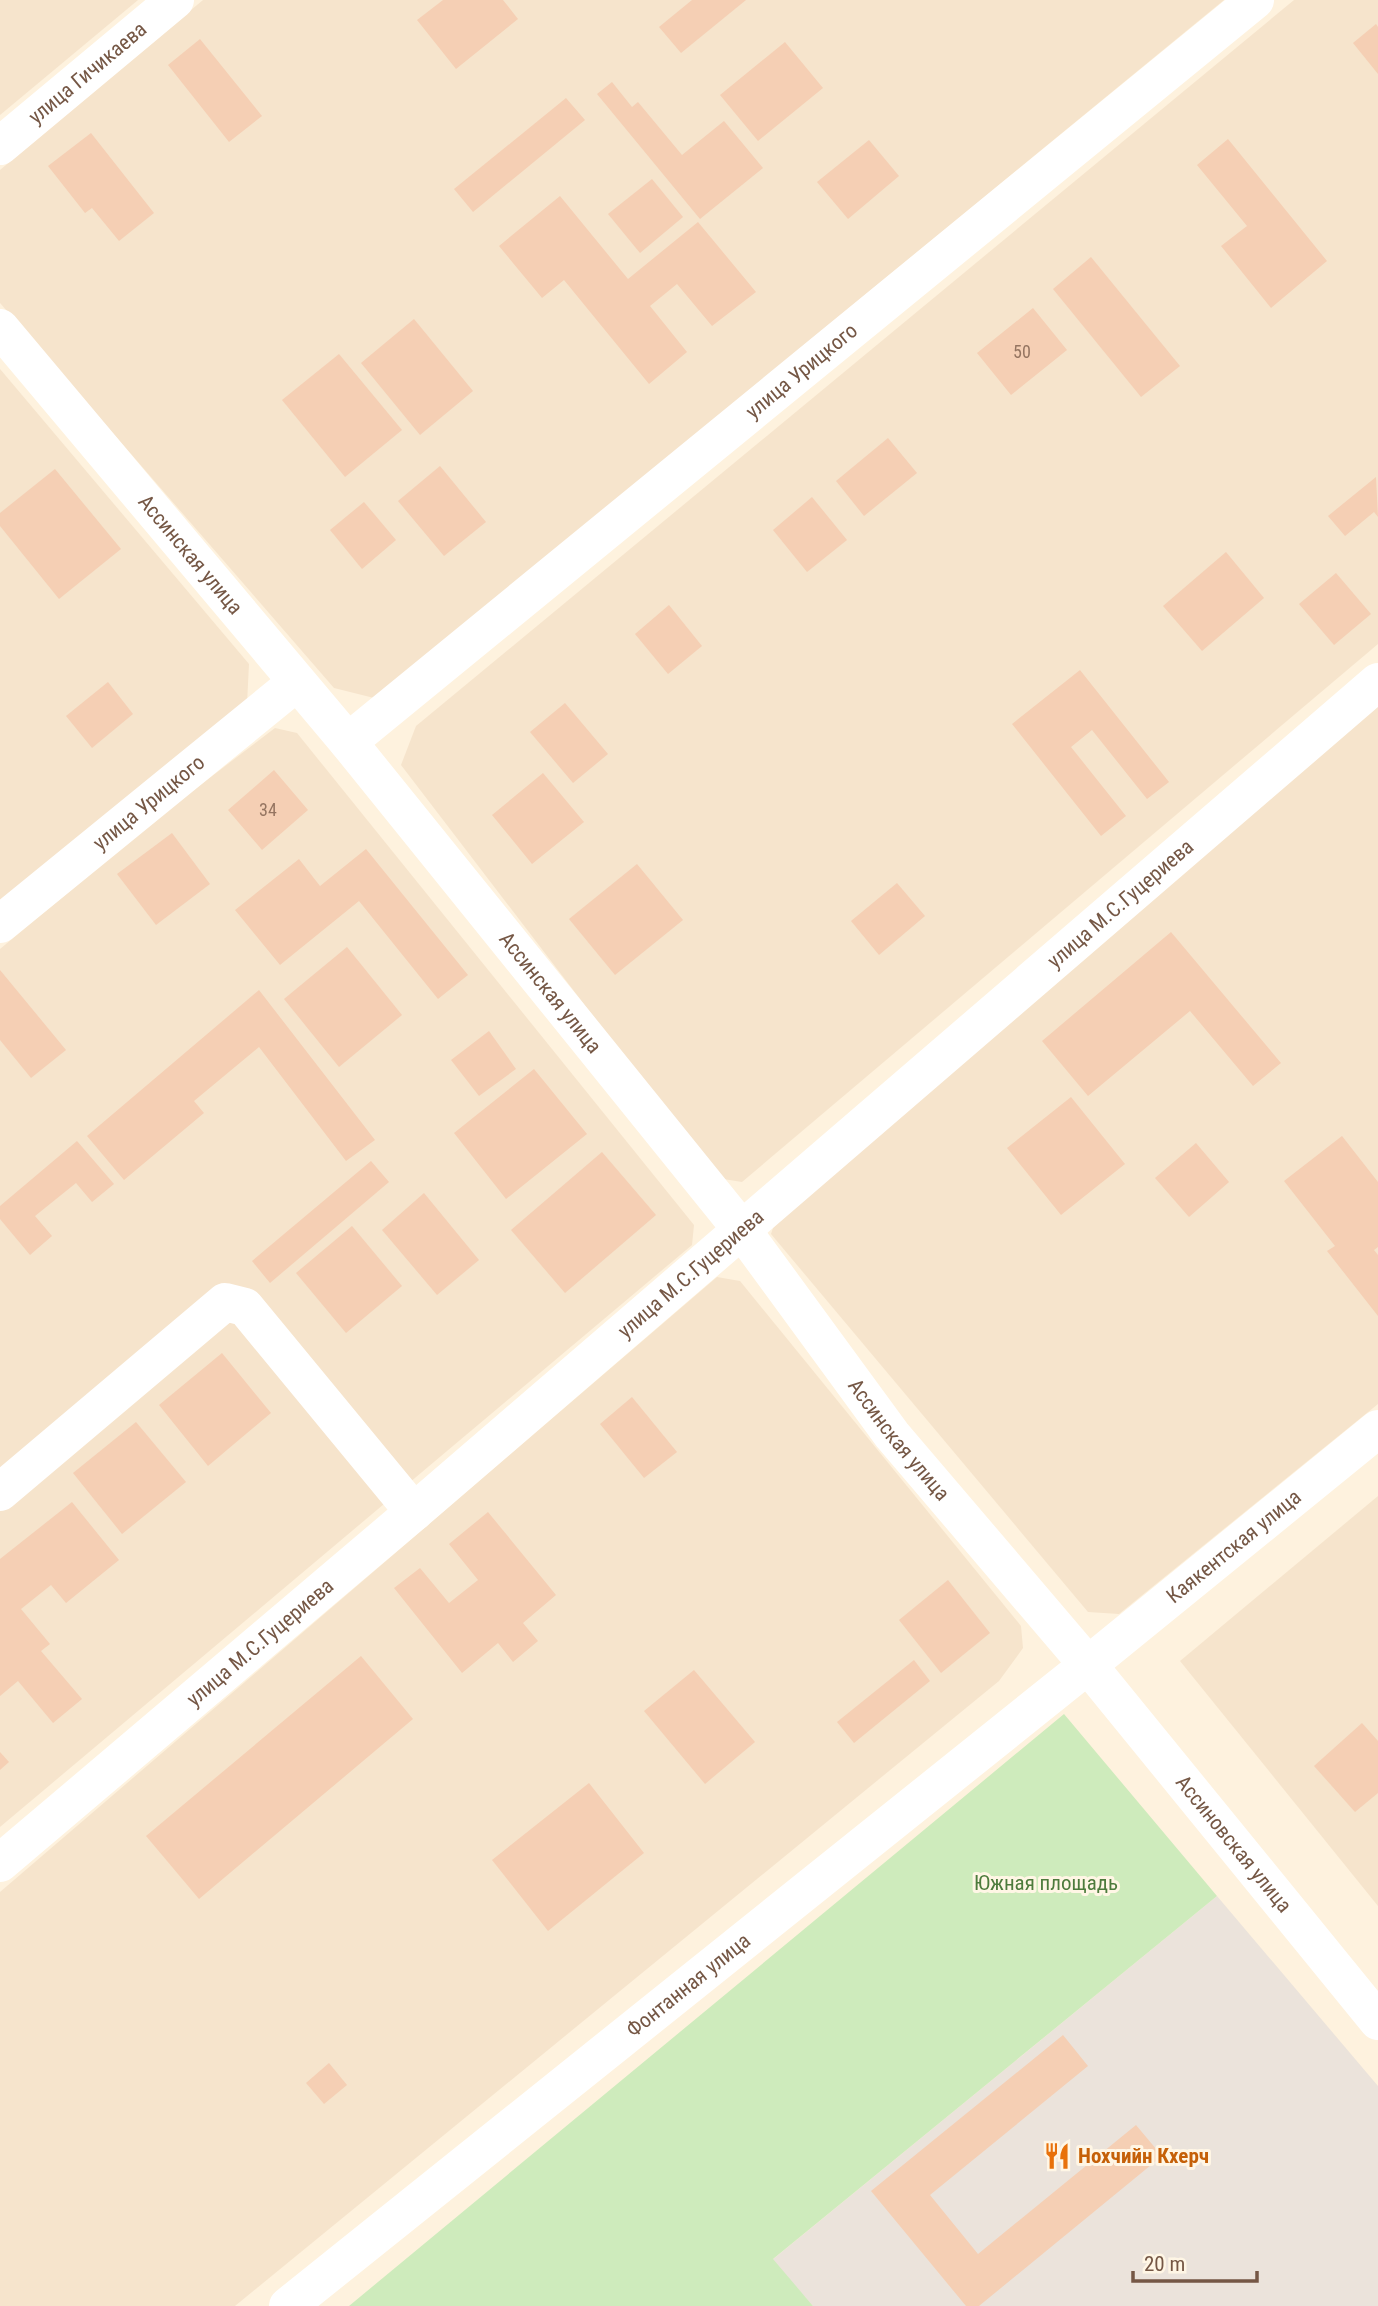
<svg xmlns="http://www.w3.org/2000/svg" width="1378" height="2306" viewBox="0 0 1378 2306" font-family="'Roboto Condensed',sans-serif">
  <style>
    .residential { fill: #f6e4cc }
    .industrial { fill: #ebe3db }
    .green { fill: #ceebbc }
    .building { fill: #f5cfb4 }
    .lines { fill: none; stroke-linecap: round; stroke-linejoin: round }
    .minor { stroke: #fff; stroke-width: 38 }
    .labels { text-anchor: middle; stroke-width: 6; stroke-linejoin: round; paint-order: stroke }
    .number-label { font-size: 18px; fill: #957561 }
    .street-label { font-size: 21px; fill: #755745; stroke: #fff6e5 }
    .park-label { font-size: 21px; fill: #4d7b3c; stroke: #fff6e5 }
    .food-label { font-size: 21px; font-weight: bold; fill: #c56008; stroke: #fff6e5; text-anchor: start }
  </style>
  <rect width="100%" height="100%" fill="#fef2de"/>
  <!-- residential -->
  <g class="residential">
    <path d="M0 0H138L0 115Z"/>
    <path d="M203 0H1224L374 698 334 688 0 303V170Z"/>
    <path d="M1294 0H1378V644L742 1182 717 1178 401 765 416 726Z"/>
    <path d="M0 369 249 664 247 704 0 904Z"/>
    <path d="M1378 701V1404L1119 1614 1088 1612 771 1234 777 1216Z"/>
    <path d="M275 728 297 733 694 1225 692 1245 0 1827V949L165 812Z"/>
    <path d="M717 1277 740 1281 1021 1626 1023 1648 999 1681 235 2306H0V1892Z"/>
    <path d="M1378 1496V1906L1180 1661Z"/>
  </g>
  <!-- industrial -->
  <path class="industrial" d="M1217 1896 1378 2086V2306H813L772 2260Z"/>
  <!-- green -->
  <path class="green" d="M1064 1714 1217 1896 773 2259 813 2306H349Z"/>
  <!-- building -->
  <g class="building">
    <path d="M443 0H503L518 19 456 69 417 20Z"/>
    <path d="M692 0H746L681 53 659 27Z"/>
    <path d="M1376 24 1378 27V74L1353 43Z"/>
    <path d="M200 39 262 116 229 142 168 65Z"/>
    <path d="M785 42 823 88 758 141 720 95Z"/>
    <path d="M612 82 632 107 638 102 682 155 724 121 763 168 700 219 597 94Z"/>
    <path d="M566 98 585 120 473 212 454 189Z"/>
    <path d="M91 133 154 213 119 241 92 208 85 213 48 166Z"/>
    <path d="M1228 139 1327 261 1271 308 1221 246 1247 226 1197 165Z"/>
    <path d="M869 140 899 176 848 219 817 182Z"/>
    <path d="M652 179 683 217 640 253 608 214Z"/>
    <path d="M560 196 628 279 698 222 756 292 712 326 677 284 650 306 687 352 649 384 564 280 542 298 499 246Z"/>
    <path d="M1091 257 1180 366 1141 397 1053 289Z"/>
    <path d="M1033 308 1067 350 1011 395 977 353Z"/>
    <path d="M414 319 473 391 420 435 361 363Z"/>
    <path d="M339 354 402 430 345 477 282 400Z"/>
    <path d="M888 438 917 473 864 516 836 481Z"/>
    <path d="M440 466 486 522 444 556 398 501Z"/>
    <path d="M55 469 121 549 59 599 0 526V513Z"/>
    <path d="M1376 477 1378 517 1374 512 1345 536 1328 516Z"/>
    <path d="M812 497 847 540 807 572 773 530Z"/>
    <path d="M364 502 396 540 362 569 330 530Z"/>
    <path d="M1226 552 1264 598 1202 651 1163 606Z"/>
    <path d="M1336 573 1371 614 1334 645 1299 604Z"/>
    <path d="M669 605 702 646 668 674 635 634Z"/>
    <path d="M1080 670 1169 782 1147 799 1092 730 1071 747 1126 816 1101 836 1012 724Z"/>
    <path d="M108 682 133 714 92 748 66 716Z"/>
    <path d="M565 703 608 754 573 783 530 732Z"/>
    <path d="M274 770 308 810 262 850 228 810Z"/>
    <path d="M543 773 584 822 532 864 492 815Z"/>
    <path d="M172 833 210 884 156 925 117 874Z"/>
    <path d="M366 849 468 975 438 999 359 901 280 965 235 910 299 859 320 886Z"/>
    <path d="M637 864 683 920 615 975 569 919Z"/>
    <path d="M897 883 925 916 879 955 851 921Z"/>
    <path d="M1171 932 1281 1063 1253 1086 1190 1011 1088 1096 1042 1041Z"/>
    <path d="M347 947 402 1015 339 1067 284 999Z"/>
    <path d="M0 970 66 1050 31 1078 0 1040Z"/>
    <path d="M259 990 375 1140 346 1161 259 1047 194 1101 204 1113 124 1180 87 1136Z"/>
    <path d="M489 1031 516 1069 479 1096 451 1060Z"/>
    <path d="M534 1069 587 1134 506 1199 454 1133Z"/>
    <path d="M1071 1097 1125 1164 1061 1215 1007 1148Z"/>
    <path d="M1342 1136 1378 1182V1247L1374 1250 1378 1255V1316L1327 1251 1335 1246 1284 1181Z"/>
    <path d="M77 1141 114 1184 92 1202 76 1183 35 1216 52 1236 30 1255 0 1219V1206Z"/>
    <path d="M1196 1143 1229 1182 1189 1217 1155 1178Z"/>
    <path d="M602 1152 656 1215 565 1293 511 1230Z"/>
    <path d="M371 1161 389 1182 270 1283 252 1261Z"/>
    <path d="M424 1193 479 1260 437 1295 382 1230Z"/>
    <path d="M352 1226 402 1286 346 1333 296 1273Z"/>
    <path d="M222 1353 271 1413 208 1466 159 1405Z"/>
    <path d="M632 1397 677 1452 644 1478 600 1424Z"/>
    <path d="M136 1422 186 1482 122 1534 73 1473Z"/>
    <path d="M72 1502 119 1560 66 1603 51 1585 21 1609 50 1644 41 1651 82 1699 53 1723 18 1681 0 1696V1559Z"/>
    <path d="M488 1512 556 1595 523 1623 538 1641 513 1662 498 1643 462 1673 394 1588 420 1568 449 1603 478 1580 449 1544Z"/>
    <path d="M948 1580 990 1633 941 1673 899 1620Z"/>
    <path d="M361 1656 413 1719 199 1899 146 1836Z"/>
    <path d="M914 1660 930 1681 854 1743 837 1722Z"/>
    <path d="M694 1670 755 1742 705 1784 644 1711Z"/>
    <path d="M1362 1723 1378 1741V1793L1355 1812 1314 1766Z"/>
    <path d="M0 1752 9 1762 0 1770Z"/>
    <path d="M589 1783 644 1853 548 1931 492 1860Z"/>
    <path d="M1063 2035 1088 2066 930 2195 978 2254 1136 2125 1162 2156 979 2306H966L871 2191Z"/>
    <path d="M329 2063 347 2085 324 2104 306 2083Z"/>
  </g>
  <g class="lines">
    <!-- minor -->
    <g class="minor">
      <path id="s1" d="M0 146 175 0"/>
      <path id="s2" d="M0 328 348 742 742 1230 892 1435 1088 1665 1378 2021"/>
      <path id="s3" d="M348 742 1255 0"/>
      <path id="s4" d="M0 924 297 682"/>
      <path d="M0 1492 225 1302 245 1307 414 1512"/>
      <path id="s5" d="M0 1863 414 1512 1378 682"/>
      <path id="s6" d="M288 2306 1088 1665 1378 1429"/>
    </g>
  </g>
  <!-- icons -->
  <defs>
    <symbol id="restaurant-bare" viewBox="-9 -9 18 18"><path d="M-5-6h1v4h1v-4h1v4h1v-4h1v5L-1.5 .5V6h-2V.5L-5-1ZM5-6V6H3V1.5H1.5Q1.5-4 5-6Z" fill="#e8710a" stroke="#fff6e5" stroke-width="2.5" paint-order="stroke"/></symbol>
  </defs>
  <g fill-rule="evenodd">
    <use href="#restaurant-bare" x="1038" y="2137" width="38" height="38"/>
  </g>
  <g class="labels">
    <!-- number labels -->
    <g class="number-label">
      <text x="1022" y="358">50</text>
      <text x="268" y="816">34</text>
    </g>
    <!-- street labels -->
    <g class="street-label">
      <text dy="7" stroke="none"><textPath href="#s1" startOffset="114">улица Гичикаева</textPath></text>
      <text dy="7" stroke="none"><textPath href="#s3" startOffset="586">улица Урицкого</textPath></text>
      <text dy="7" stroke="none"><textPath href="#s2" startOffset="296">Ассинская улица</textPath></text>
      <text dy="7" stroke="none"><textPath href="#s4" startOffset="192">улица Урицкого</textPath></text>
      <text dy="7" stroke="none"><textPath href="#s5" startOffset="1475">улица М.С.Гуцериева</textPath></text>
      <text dy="7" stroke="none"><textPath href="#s2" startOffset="863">Ассинская улица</textPath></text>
      <text dy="7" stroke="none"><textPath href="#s5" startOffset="908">улица М.С.Гуцериева</textPath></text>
      <text dy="7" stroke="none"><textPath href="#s2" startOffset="1430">Ассинская улица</textPath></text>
      <text dy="7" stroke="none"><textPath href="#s6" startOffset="1213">Каякентская улица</textPath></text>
      <text dy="7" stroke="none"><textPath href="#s5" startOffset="341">улица М.С.Гуцериева</textPath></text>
      <text dy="7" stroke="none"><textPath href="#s2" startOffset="1955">Ассиновская улица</textPath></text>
      <text dy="7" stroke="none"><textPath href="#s6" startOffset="513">Фонтанная улица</textPath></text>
    </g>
    <!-- park labels -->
    <g class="park-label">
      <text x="1046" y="1890">Южная площадь</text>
    </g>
    <!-- food labels -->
    <g class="food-label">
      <text x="1078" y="2163">Нохчийн Кхерч</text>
    </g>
  </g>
  <!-- scale -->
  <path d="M1133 2271v10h124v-10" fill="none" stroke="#755745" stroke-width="3.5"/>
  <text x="1144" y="2271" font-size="21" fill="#755745" stroke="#fff6e5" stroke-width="5" paint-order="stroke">20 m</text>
</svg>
